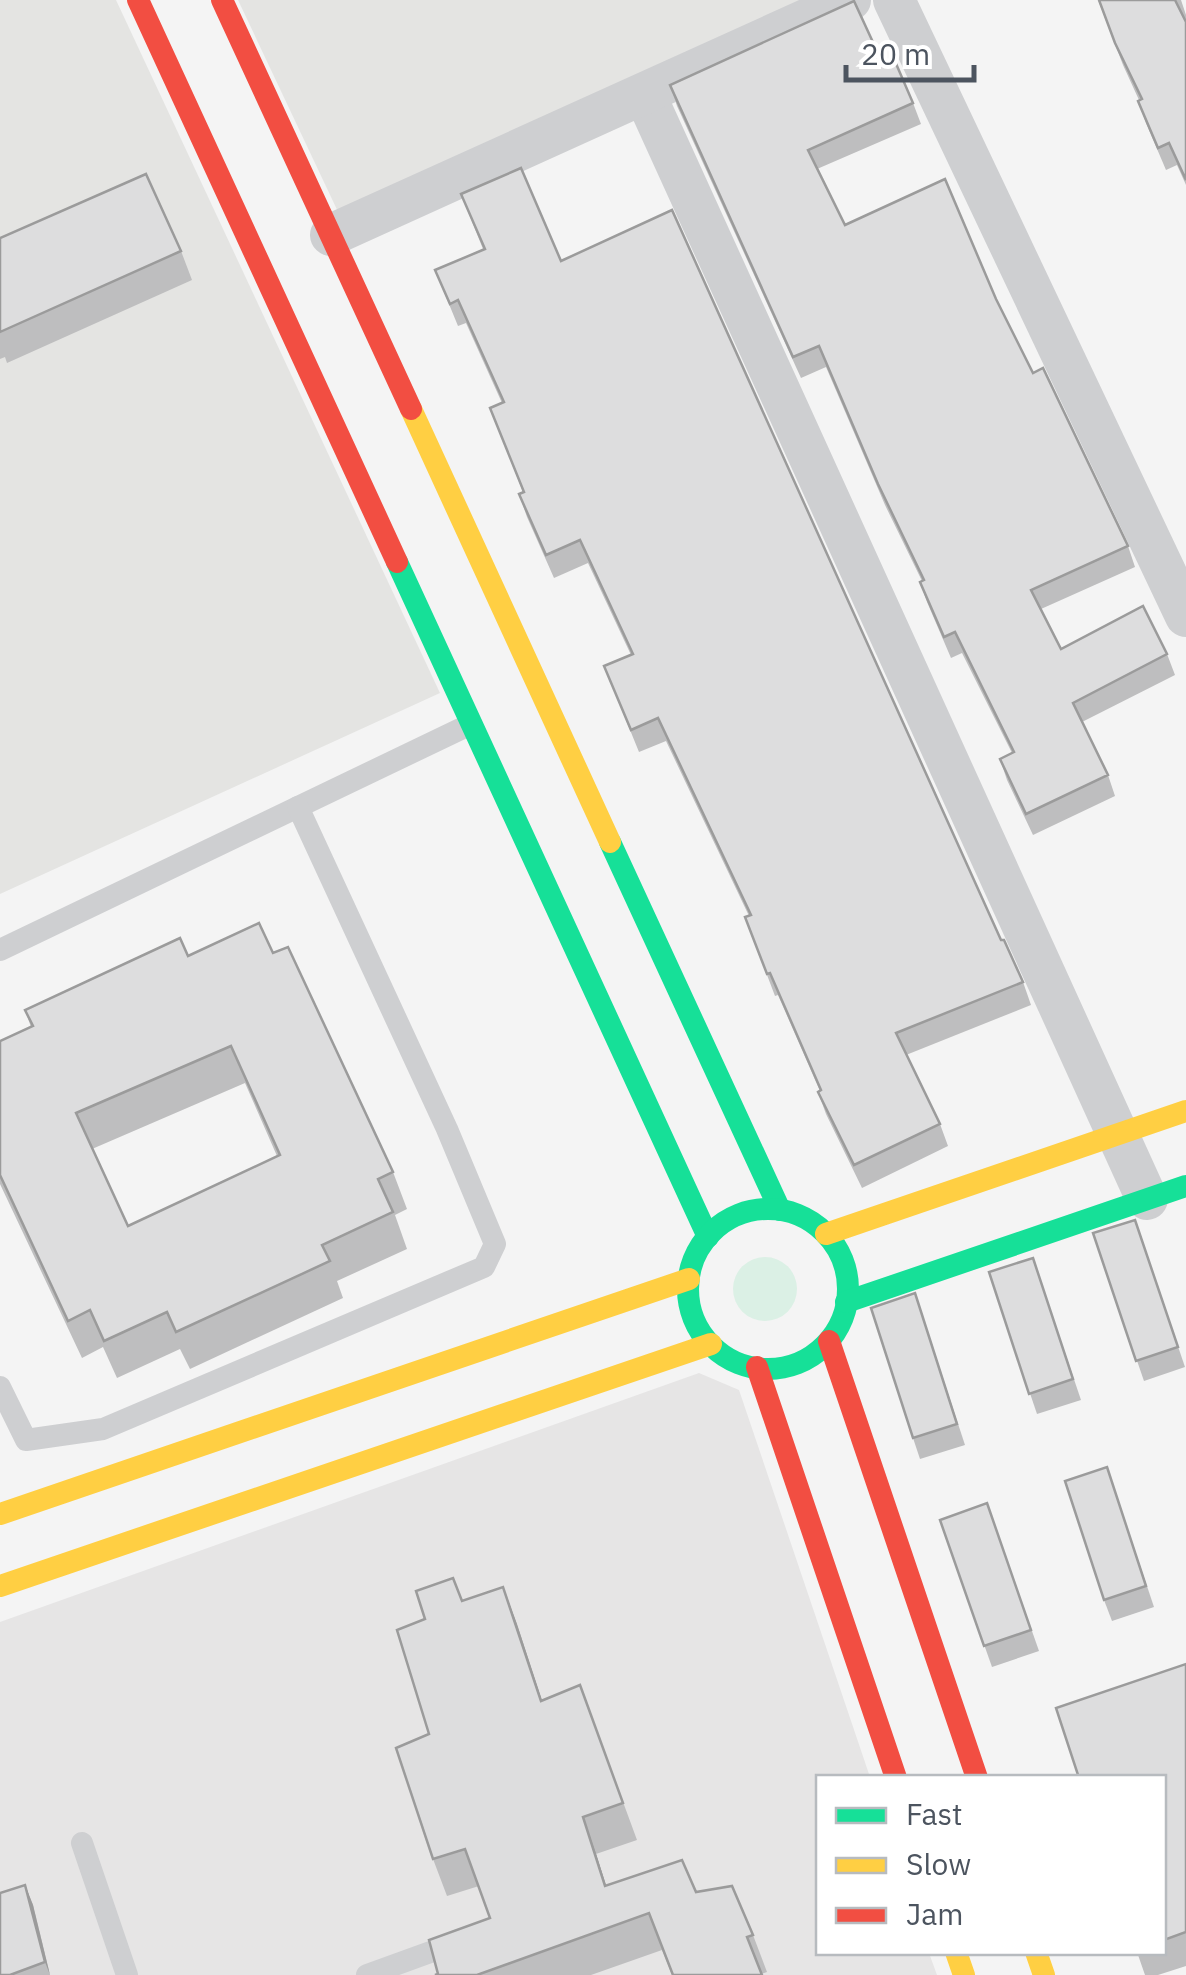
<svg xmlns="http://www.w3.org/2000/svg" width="1186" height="1975" viewBox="0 0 1186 1975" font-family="'IBM Plex Sans',sans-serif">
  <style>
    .commercial { fill: #e4e4e2 }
    .education { fill: #e6e5e5 }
    .green { fill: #dbf0e5 }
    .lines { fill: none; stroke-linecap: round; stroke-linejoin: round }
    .lane { stroke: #cecfd1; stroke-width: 22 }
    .street { stroke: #cecfd1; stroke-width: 42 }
    .fast { stroke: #16e098; stroke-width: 22 }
    .slow { stroke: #ffcf43; stroke-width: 22 }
    .jam { stroke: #f24e42; stroke-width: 22 }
    .wall { fill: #bebebf; fill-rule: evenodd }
    .shaded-wall { fill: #9b9b9b }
    .building { fill: #ddddde; stroke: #9b9b9b; stroke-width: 2.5; fill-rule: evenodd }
  </style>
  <rect width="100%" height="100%" fill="#f4f4f4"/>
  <!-- commercial -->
  <g class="commercial">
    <path d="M0 0H116L440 693 0 894Z"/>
    <path d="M238 0H818L340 216Z"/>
  </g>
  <!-- education -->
  <path class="education" d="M699 1373 739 1390 870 1777 818 1778V1952L929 1953 937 1975H0V1622Z"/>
  <!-- green -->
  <circle class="green" cx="765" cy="1289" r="32"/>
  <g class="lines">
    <!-- lane -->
    <g class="lane">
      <path d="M0 950 471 724"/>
      <path d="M0 1387 26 1440 103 1429 484 1267 495 1244 447 1129 298 807"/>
      <path d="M82 1843 127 1975"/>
      <path d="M367 1975 458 1942"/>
    </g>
    <!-- street -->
    <g class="street">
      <path d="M894 0 1186 616"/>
      <path d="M645 95 1147 1199"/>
      <path d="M331 235 850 0"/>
    </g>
    <!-- fast -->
    <g class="fast">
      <path d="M397 562 708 1237"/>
      <path d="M610 842 780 1210"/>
      <circle cx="768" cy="1289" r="80"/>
      <path d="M846 1302 1186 1186"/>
    </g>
    <!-- slow -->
    <g class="slow">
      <path d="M411 409 610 842"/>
      <path d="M826 1234 1186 1111"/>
      <path d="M0 1514 689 1279"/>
      <path d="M0 1586 711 1344"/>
      <path d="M956 1952 964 1975"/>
      <path d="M1036 1952 1044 1975"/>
    </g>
    <!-- jam -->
    <g class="jam">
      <path d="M138 0 397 562"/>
      <path d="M222 0 411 409"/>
      <path d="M829 1341 977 1778"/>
      <path d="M757 1367 896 1778"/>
    </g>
  </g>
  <!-- wall -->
  <g class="wall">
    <path d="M1098 0H1181L1186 15V185L1177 165 1166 170 1146 123 1138 101 1139 100 1123 65Z"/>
    <path d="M883 64 913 103 921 124 817 169 845 225 996 299 1033 373 1128 546 1135 567 1041 609 1061 649 1167 654 1175 675 1082 722 1108 775 1115 796 1033 835 1007 780 1000 759 1012 753 962 653 951 658 927 602 920 582 922 581 885 505 826 367 801 378 677 106 670 85Z"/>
    <path d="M461 194 561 261 1001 940 1023 982 1031 1005 906 1055 940 1124 948 1146 862 1188 826 1114 818 1092 820 1091 778 995 775 996 745 917 749 916 666 741 639 752 604 666 631 655 588 563 554 578 527 517 519 494 523 492 490 408 502 403 466 323 458 326 435 270 483 249Z"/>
    <path d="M0 238 181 251 192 280 7 363 5 357 0 359Z"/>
    <path d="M273 953 393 1172 407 1209 395 1215 407 1249 337 1281 343 1298 190 1369 180 1349 117 1378 103 1347 82 1358 0 1184V1041L31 1027 25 1010 188 956ZM245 1083 277 1156 128 1226 92 1149Z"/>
    <path d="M1135 1220 1185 1367 1144 1381 1093 1233Z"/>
    <path d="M1033 1258 1081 1400 1037 1414 989 1272Z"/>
    <path d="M915 1293 965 1445 920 1459 913 1438Z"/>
    <path d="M1107 1467 1154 1607 1112 1621 1104 1600Z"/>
    <path d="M987 1503 1039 1651 992 1667 940 1520Z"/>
    <path d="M503 1587 542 1701 580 1685 637 1840 596 1854 606 1886 696 1892 753 1935 767 1972 761 1974 762 1975H672L662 1950 591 1975H435L438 1974 490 1918 479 1886 447 1896 433 1859 425 1619 462 1601Z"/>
    <path d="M1186 1664V1966L1158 1975H1145L1137 1952H1164V1778Z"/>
    <path d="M25 1885 33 1905 50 1975H0Z"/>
  </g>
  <!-- shaded-wall -->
  <g class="shaded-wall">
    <path d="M503 1587 517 1624 554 1738 541 1701Z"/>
    <path d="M583 1817 596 1854 618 1923 605 1886Z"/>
    <path d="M25 1885 33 1905 50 1975 45 1962Z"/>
  </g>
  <!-- building -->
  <g class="building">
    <path d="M1099 0H1175L1186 22V180L1169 143 1158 148 1138 101 1142 99 1115 43Z"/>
    <path d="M854 1 883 64 894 59 913 103 808 150 845 225 945 179 996 299 1033 373 1043 368 1128 546 1031 590 1061 649 1143 606 1167 654 1073 703 1108 775 1026 814 1000 759 1014 752 955 632 944 637 920 582 924 580 878 484 819 346 793 357 670 85Z"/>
    <path d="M521 168 561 261 672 210 1001 940H1004L1023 982 896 1033 940 1124 854 1165 818 1092 821 1090 770 973 767 974 745 917 751 915 658 718 631 730 604 666 633 654 580 540 546 555 519 494 524 492 490 408 504 402 458 300 450 304 435 270 485 249 461 194Z"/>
    <path d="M146 174 181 251 0 332V238Z"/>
    <path d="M259 923 273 953 288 947 393 1172 378 1179 393 1212 322 1245 330 1261 176 1332 167 1312 104 1341 90 1310 68 1321 0 1175V1041L33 1026 25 1010 180 938 188 956ZM231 1046 280 1155 128 1226 76 1113Z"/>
    <path d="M1135 1220 1178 1347 1136 1361 1093 1233Z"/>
    <path d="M1033 1258 1073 1379 1029 1394 989 1272Z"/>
    <path d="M915 1293 957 1424 913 1438 871 1308Z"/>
    <path d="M1107 1467 1146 1586 1104 1600 1065 1481Z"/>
    <path d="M987 1503 1031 1630 984 1646 940 1520Z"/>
    <path d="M453 1578 462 1601 503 1587 541 1701 580 1685 623 1803 583 1817 605 1886 682 1860 696 1892 732 1886 753 1935 747 1937 762 1975H673L649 1913 477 1975H435L438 1974 429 1940 490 1918 465 1849 433 1859 396 1748 429 1734 397 1630 425 1619 416 1591Z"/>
    <path d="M1186 1664V1932L1164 1940V1778H1079L1056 1708Z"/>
    <path d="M25 1885 45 1962 10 1975H0V1893Z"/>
  </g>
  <!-- legend -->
  <rect x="816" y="1775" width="350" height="180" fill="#ffffff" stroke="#b7bbbf" stroke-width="2.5"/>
  <rect x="836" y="1808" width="50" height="15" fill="#16e098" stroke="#b7bbbf" stroke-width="2.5"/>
  <text x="906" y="1825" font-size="30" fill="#4c545f">Fast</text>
  <rect x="836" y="1858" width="50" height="15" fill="#ffcf43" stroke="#b7bbbf" stroke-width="2.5"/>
  <text x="906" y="1875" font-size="30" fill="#4c545f">Slow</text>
  <rect x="836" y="1908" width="50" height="15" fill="#f24e42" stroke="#b7bbbf" stroke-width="2.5"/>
  <text x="906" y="1925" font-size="30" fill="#4c545f">Jam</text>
  <!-- scale -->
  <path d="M846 65v15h128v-15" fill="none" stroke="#4c545f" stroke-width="5"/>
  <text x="861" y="65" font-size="30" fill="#4c545f" stroke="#ffffff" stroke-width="8" paint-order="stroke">20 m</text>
</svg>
